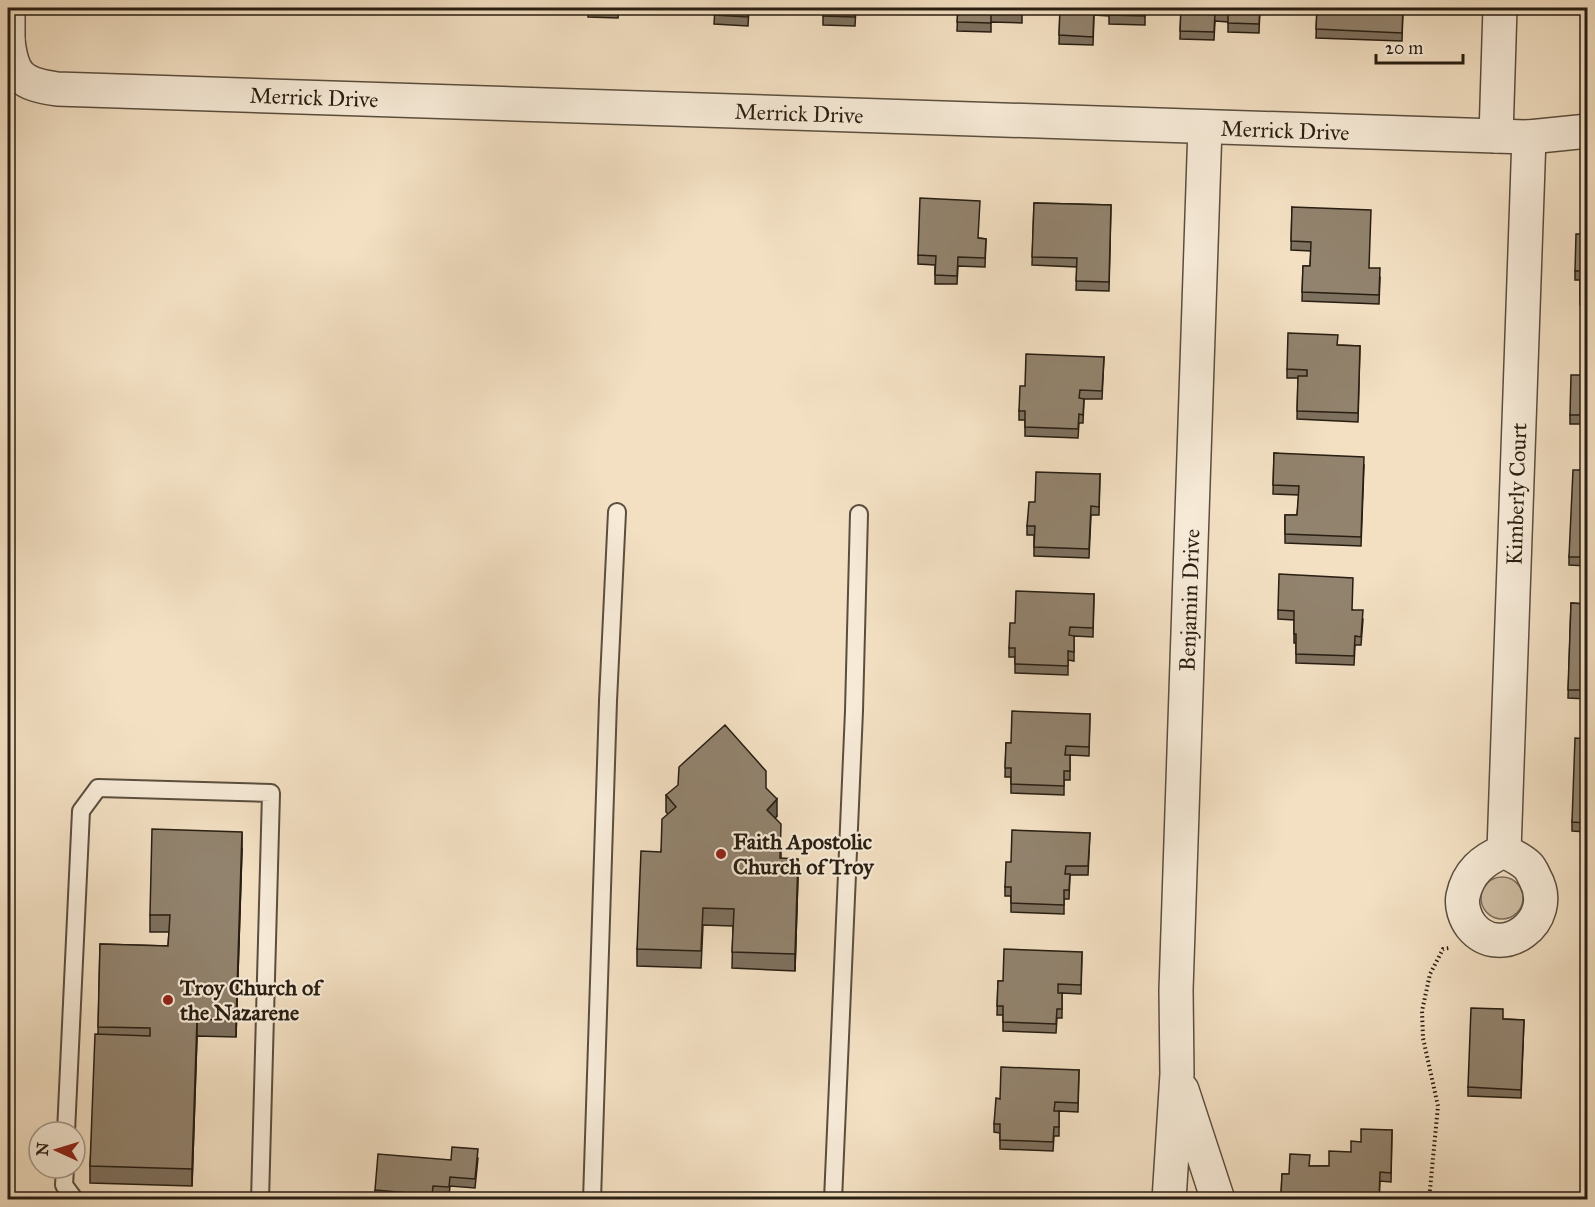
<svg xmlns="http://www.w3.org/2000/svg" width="1595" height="1207" viewBox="0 0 1595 1207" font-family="'IM FELL Great Primer',serif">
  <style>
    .green { fill: #d0bfa5; stroke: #7c6e5c; stroke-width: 1.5 }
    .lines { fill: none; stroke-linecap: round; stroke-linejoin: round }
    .lane-casing { stroke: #5b4e3e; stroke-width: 20 }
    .street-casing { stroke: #5b4e3e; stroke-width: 36 }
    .path { stroke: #281e12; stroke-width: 4; stroke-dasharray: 1.5 3; stroke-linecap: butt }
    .lane { stroke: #f7ebd8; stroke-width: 16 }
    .street { stroke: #f7ebd8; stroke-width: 33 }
    .wall { fill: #7e715f; stroke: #281e12; stroke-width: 1.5 }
    .shaded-wall { fill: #665c4d; stroke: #281e12; stroke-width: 1.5 }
    .building { fill: #92836e; stroke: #281e12; stroke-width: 1.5 }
    .poi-dot { fill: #8f2418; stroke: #f7ebd8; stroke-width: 2 }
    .labels { text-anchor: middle; stroke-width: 4.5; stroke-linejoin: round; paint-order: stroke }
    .street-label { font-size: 22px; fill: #281e12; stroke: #f7ebd8 }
    .poi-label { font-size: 22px; font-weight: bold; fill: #281e12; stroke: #f7ebd8; text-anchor: start }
  </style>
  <rect width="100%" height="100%" fill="#f3e0c3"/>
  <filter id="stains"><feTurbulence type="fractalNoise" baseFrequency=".00333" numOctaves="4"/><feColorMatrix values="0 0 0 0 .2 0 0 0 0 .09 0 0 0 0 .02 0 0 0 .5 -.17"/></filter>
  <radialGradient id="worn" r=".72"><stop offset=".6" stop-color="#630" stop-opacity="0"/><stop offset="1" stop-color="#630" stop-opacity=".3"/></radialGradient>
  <!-- green -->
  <circle class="green" cx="1502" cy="898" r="21"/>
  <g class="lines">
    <defs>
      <g id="lane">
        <path d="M66 1132 81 811 98 788 271 793 260 1200"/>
        <path d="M65 1168 64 1185 75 1200"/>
        <path d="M592 1200 608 701 617 512"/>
        <path d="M833 1200 854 711 859 514"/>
      </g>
      <g id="street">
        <path d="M8 39V8"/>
        <path d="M8 40C12 76 21 84 57 89L1496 136 1529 137 1588 131"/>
        <path d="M1496 136 1500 8"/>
        <path d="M1504 851C1512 855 1522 860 1528 866 1531 869 1533 874 1535 878 1559 921 1501 963 1471 926 1465 918 1461 906 1463 896 1468 872 1483 860 1504 851L1529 137"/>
        <path d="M1182 1090 1218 1200"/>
        <path d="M1169 1200 1177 1074 1176 990 1205 127"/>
      </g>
    </defs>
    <!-- lane casing -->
    <use href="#lane" class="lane-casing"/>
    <!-- street casing -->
    <use href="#street" class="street-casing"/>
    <!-- path -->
    <path class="path" d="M1429 1200 1438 1106 1423 1038 1422 1011 1430 974 1443 949 1449 948"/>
    <!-- lane -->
    <use href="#lane" class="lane"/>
    <!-- street -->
    <use href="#street" class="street"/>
  </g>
  <!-- wall -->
  <g class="wall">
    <path d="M349 8H382V11L349 9Z"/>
    <path d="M467 8H503L502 14 467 12Z"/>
    <path d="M588 8H619L618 18 588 17Z"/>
    <path d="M715 8H749L748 26 714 24Z"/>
    <path d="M823 8H856L855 26 823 25Z"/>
    <path d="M958 8H1022V23L991 22V32L957 31Z"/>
    <path d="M1060 8H1145V25L1109 24V16L1094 15 1093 45 1059 44Z"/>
    <path d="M1181 8H1260L1259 33 1228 32V22L1215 21 1214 40 1180 39Z"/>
    <path d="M1317 8H1403L1402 41 1316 38Z"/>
    <path d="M1034 203 1111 205 1109 291 1076 290 1077 267 1032 265Z"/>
    <path d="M1292 207 1380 277 1379 304 1302 301 1303 266H1310L1311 251 1291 250Z"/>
    <path d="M1587 234V322H1584L1585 305H1580V280H1575V271Z"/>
    <path d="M979 238 986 239 985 267 958 266 957 284H935V265L918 264V255Z"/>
    <path d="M1587 328V424H1570V415L1583 375Z"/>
    <path d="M1337 345 1360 346 1358 422 1297 419 1298 378H1287V369Z"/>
    <path d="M1104 357 1102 399H1084L1083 423H1079L1078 438 1025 436V420H1019V411L1025 386Z"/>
    <path d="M1274 453 1364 465 1361 546 1285 543V515H1297L1299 495 1273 494Z"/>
    <path d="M1587 470V566L1569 565V557Z"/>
    <path d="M1100 474 1099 515H1091L1089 558 1034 556V535H1027V526L1035 502Z"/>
    <path d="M1094 594 1093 637 1074 636V661L1068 660V675L1015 673V657H1009V648L1015 623Z"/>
    <path d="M1571 603 1587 604V699L1568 698Z"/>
    <path d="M1278 610H1353L1363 619 1361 645H1355L1354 665 1296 663V643H1294V620L1278 619Z"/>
    <path d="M1090 714 1089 756 1070 755V780H1064V795L1011 793V777H1005L1006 743H1011Z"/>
    <path d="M1587 739V832L1572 831V822Z"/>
    <path d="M766 789 777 816 775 818 781 841V858L798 876 795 971 732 968 733 926 703 925 701 968 637 966V949L661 852 668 814 666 812V795Z"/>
    <path d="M1090 833 1088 875H1070L1069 899H1064V914L1011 912V896H1005V887L1011 862Z"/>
    <path d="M242 849 236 1037 197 1036 192 1186 90 1183V1166L98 1034 100 944 168 946 169 932H150V915Z"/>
    <path d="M1082 952 1081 994 1062 993V1018H1057L1056 1033 1003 1031V1015H997L998 981H1003Z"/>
    <path d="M1503 1019 1524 1020 1521 1098 1468 1096V1087Z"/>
    <path d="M1079 1070 1078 1112 1059 1111V1136H1054L1053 1151 1000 1149V1133L994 1132V1124L1000 1099Z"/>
    <path d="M1392 1130 1391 1182 1380 1181 1379 1200H1281L1282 1174H1289L1310 1166H1329L1351 1152 1361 1142Z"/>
    <path d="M478 1158 475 1188 450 1186 449 1196 433 1195 432 1200 375 1199V1190L451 1160Z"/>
  </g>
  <!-- shaded-wall -->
  <g class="shaded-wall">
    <path d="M777 799V816L767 827V810Z"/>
    <path d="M242 832V849L236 1037V1021Z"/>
    <path d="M798 859V876L795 971V954Z"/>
    <path d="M197 1019V1036L192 1186V1169Z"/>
  </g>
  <!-- building -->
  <g class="building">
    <path d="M715 8H749L748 17 714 15Z"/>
    <path d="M823 8H856L855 17 823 16Z"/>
    <path d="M958 8H1022V14L991 13V23L957 22Z"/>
    <path d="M1060 8H1094L1093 37 1059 35Z"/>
    <path d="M1109 8H1145V16L1109 15Z"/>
    <path d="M1181 8H1260L1259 24 1228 23V13H1215L1214 32 1180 31Z"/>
    <path d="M1317 8H1403L1402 33 1316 29Z"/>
    <path d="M920 198 980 201 978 238 986 239 985 258 958 257 957 276 935 275 936 256 918 255Z"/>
    <path d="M1034 203 1111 205 1109 282 1076 281 1077 258 1032 257Z"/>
    <path d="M1292 207 1371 210 1369 268H1380L1379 295 1302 292 1303 266H1310L1311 242 1291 241Z"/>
    <path d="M1576 234H1587V313H1584L1585 296H1580L1581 271H1575Z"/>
    <path d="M1585 328H1587V415H1570L1571 375H1583Z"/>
    <path d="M1288 333 1338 335 1337 345 1360 346 1358 413 1297 411 1298 376H1307V370L1287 369Z"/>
    <path d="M1026 354 1104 357 1102 391 1080 390 1079 398 1084 399 1083 415 1079 414 1078 429 1025 427V411H1019L1020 386H1025Z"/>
    <path d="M1274 453 1364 457 1361 537 1285 534V515H1297L1299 486 1273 485Z"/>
    <path d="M1573 470H1587V557H1569Z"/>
    <path d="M1036 472 1100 474 1099 507 1091 506 1089 549 1034 547 1035 526H1027L1029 502H1035Z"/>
    <path d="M1279 574 1353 578 1352 610H1363L1361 637 1355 636 1354 656 1296 654V634H1294V611L1278 610Z"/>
    <path d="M1016 591 1094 594 1093 628 1070 627 1069 635 1074 636V652L1068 651V666L1015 664V648H1009L1010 623H1015Z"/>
    <path d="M1571 603 1587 604V690H1568Z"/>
    <path d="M1012 711 1090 714 1089 747 1066 746 1065 755H1070V771H1064V786L1011 784V768H1005L1006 743H1011Z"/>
    <path d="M725 725 766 771V788L777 799 767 810 781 824 780 858 798 859 795 954 732 952 734 909 703 908 701 951 637 949 641 851 661 852 662 819 676 807 666 795 678 785 679 767Z"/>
    <path d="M1575 738 1587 739V823L1572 822Z"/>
    <path d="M152 829 242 832 236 1021 197 1019 192 1169 90 1166 95 1034 150 1036V1028L98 1027 100 944 168 946 170 915H150Z"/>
    <path d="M1012 830 1090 833 1088 866H1066L1065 874H1070L1069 890H1064V905L1011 903V887H1005L1006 862H1011Z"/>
    <path d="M1004 949 1082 952 1081 985 1058 984V993H1062V1009H1057L1056 1024 1003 1022V1006H997L998 981H1003Z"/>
    <path d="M1471 1008 1503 1009V1019L1524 1020 1521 1090 1468 1087Z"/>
    <path d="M1001 1067 1079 1070 1078 1103 1055 1102 1054 1111H1059V1127H1054L1053 1142 1000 1140V1124H994L996 1098 1000 1099Z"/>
    <path d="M1361 1129 1392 1130 1391 1173 1380 1172 1379 1200H1288V1193H1281L1282 1174H1289L1290 1154 1310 1155 1309 1166H1329V1151L1351 1152V1141L1361 1142Z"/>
    <path d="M452 1147 478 1149 475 1179 450 1177 449 1187 433 1186 432 1195 375 1190 378 1154 451 1160Z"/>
    <path d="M997 1193 1075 1196 1074 1200H996Z"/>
  </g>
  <!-- markers -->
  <g class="poi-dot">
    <circle cx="721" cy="854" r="6"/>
    <circle cx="168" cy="1000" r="6"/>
  </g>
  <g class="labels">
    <!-- street labels -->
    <g class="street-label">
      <text transform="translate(314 97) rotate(2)" y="8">Merrick Drive</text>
      <text transform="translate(799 113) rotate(2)" y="8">Merrick Drive</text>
      <text transform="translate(1285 130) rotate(2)" y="8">Merrick Drive</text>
      <text transform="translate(1516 494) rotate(-88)" y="8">Kimberly Court</text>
      <text transform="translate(1189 600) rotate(-88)" y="8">Benjamin Drive</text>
    </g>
    <!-- poi labels -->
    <g class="poi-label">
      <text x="733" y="849">Faith Apostolic<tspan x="733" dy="25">Church of Troy</tspan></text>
      <text x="180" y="995">Troy Church of<tspan x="180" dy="25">the Nazarene</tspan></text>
    </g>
  </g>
  <!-- margin -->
  <rect width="1595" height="1207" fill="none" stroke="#f3e0c3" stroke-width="30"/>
  <rect x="9" y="9" width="1577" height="1189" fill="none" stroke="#281e12" stroke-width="3"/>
  <rect x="15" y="15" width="1565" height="1177" fill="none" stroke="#281e12" stroke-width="1.5"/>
  <!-- north arrow -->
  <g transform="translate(57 1150) rotate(274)"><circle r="28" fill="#f7ebd8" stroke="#a49989" stroke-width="1.5"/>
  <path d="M0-4.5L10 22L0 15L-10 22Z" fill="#8f2418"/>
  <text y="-9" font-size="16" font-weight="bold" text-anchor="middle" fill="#281e12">N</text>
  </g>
  <!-- scale -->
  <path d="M1376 54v9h87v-9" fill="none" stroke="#281e12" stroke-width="3"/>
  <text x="1385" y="54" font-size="18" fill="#281e12" stroke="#f7ebd8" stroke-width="4.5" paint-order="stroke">20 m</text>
  <rect width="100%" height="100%" filter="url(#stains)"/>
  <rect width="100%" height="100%" fill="url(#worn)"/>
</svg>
